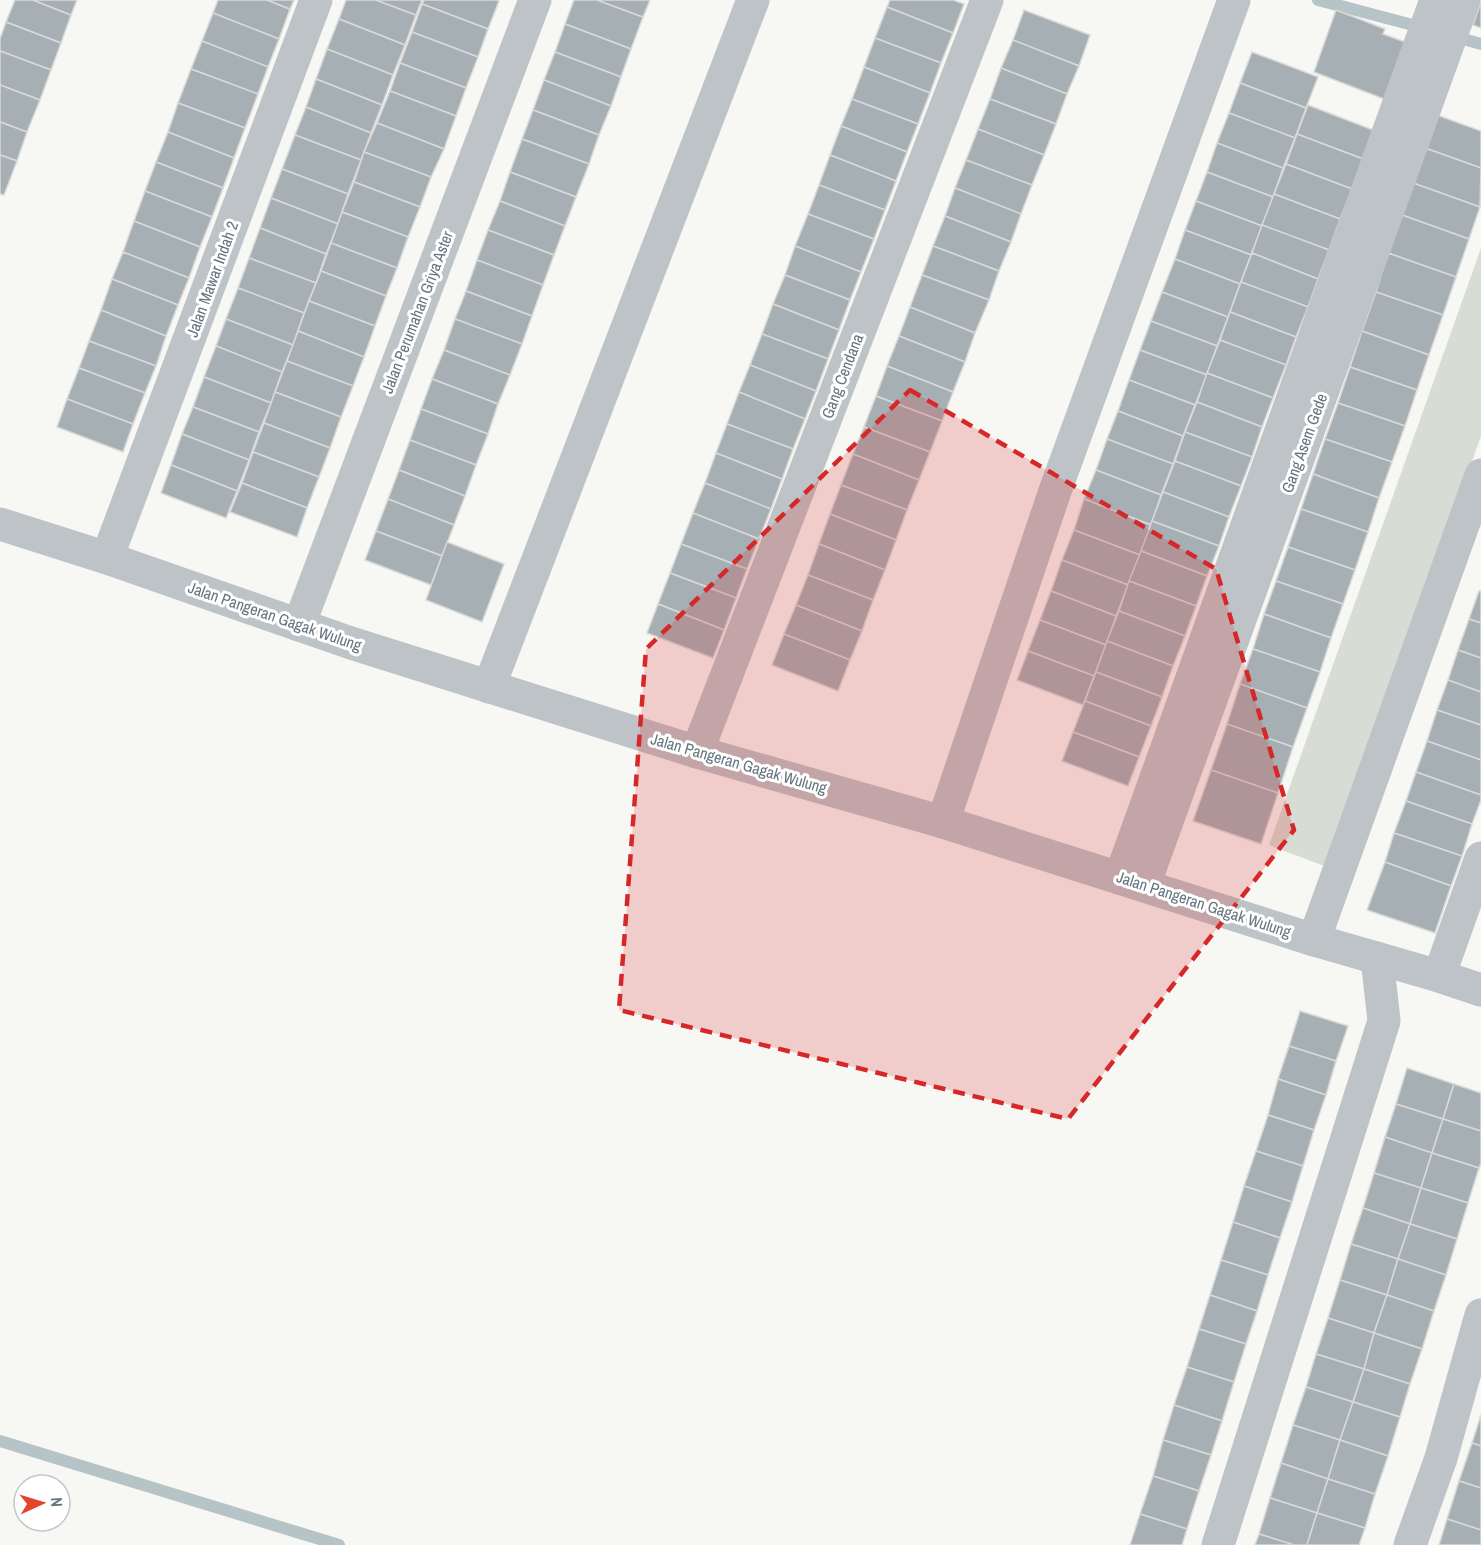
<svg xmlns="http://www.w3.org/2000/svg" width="1481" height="1545" viewBox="0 0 1481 1545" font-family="'Archivo Narrow',sans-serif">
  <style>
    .green { fill: #d7dcd4 }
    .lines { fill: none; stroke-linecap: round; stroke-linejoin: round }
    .stream { stroke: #b6c4c7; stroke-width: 12 }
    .building { fill: #a5afb4; stroke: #d9d9d7; stroke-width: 1.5 }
    .minor { stroke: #bec3c7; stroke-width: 33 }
    .marked { fill: #d62828; fill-opacity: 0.2; stroke: #d62828; stroke-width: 4.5; stroke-dasharray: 12 8; stroke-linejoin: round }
    .labels { text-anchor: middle; stroke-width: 6; stroke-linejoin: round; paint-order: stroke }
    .street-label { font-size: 16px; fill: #63757f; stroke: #fff }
  </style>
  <rect width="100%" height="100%" fill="#f7f7f4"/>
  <!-- green -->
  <path class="green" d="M1481 248V436L1327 867 1269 845Z"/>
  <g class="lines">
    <!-- stream -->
    <g class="stream">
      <path d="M1318 0 1424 28"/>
      <path d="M1453 36 1481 44"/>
      <path d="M0 1441 339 1545"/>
    </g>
  </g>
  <!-- building -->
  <g class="building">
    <path d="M15 0H33L71 15 61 43 6 22Z"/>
    <path d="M33 0H77L71 15Z"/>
    <path d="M218 0H267L290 9 279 39 213 13Z"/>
    <path d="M267 0H294L290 9Z"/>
    <path d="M346 0H376L416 15 405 45 339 19Z"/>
    <path d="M376 0H422L416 15Z"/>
    <path d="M424 0H497L499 1 488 29 422 4Z"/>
    <path d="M574 0H597L643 17 631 49 565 24Z"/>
    <path d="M597 0H650L643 17Z"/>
    <path d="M890 0H953L964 4 953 33 887 7Z"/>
    <path d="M1481 2V28L1473 25Z"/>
    <path d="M422 4 488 29 478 57 412 32Z"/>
    <path d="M887 7 953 33 941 63 875 38Z"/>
    <path d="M1024 10 1090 35 1079 66 1013 40Z"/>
    <path d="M1336 10 1385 29 1383 34 1405 42 1384 99 1314 72Z"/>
    <path d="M213 13 279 39 268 67 202 41Z"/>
    <path d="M339 19 405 45 393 75 327 49Z"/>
    <path d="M6 22 61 43 51 70 0 51V39Z"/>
    <path d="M565 24 631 49 621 77 555 52Z"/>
    <path d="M412 32 478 57 466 88 400 63Z"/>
    <path d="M875 38 941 63 930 93 864 67Z"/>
    <path d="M1013 40 1079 66 1067 94 1001 68Z"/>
    <path d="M202 41 268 67 258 94 191 69Z"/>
    <path d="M327 49 393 75 382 105 316 79Z"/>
    <path d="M0 51 51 70 40 100 0 85Z"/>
    <path d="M555 52 621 77 611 106 544 80Z"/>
    <path d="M1252 52 1318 77 1306 108 1240 83Z"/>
    <path d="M400 63 466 88 456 116 390 91Z"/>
    <path d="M864 67 930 93 918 124 852 99Z"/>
    <path d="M1001 68 1067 94 1056 124 990 99Z"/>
    <path d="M191 69 258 94 245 128 178 103Z"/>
    <path d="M316 79 382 105 371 133 306 107Z"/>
    <path d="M544 80 611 106 599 135 533 110Z"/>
    <path d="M1240 83 1306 108 1295 138 1229 113Z"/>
    <path d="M0 85 40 100 27 132 0 122Z"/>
    <path d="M390 91 456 116 444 149 377 123Z"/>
    <path d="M852 99 918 124 907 152 841 126Z"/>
    <path d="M990 99 1056 124 1044 155 978 129Z"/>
    <path d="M178 103 245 128 234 158 168 132Z"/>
    <path d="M1308 105 1373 130 1363 159 1297 134Z"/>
    <path d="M306 107 371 133 361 160 295 135Z"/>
    <path d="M533 110 599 135 589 164 522 139Z"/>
    <path d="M1229 113 1295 138 1283 168 1217 143Z"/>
    <path d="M1437 115 1481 131V168L1425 148Z"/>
    <path d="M0 122 27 132 17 161 0 155Z"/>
    <path d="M377 123 444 149 431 177 364 152Z"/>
    <path d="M841 126 907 152 896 181 830 155Z"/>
    <path d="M978 129 1044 155 1032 185 966 160Z"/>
    <path d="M168 132 234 158 223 188 156 162Z"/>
    <path d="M1297 134 1363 159 1352 189 1286 164Z"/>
    <path d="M295 135 361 160 348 194 282 169Z"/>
    <path d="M522 139 589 164 576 197 510 172Z"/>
    <path d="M1217 143 1283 168 1273 197 1207 172Z"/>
    <path d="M1425 148 1481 168 1480 207 1413 183Z"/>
    <path d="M364 152 431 177 420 207 354 182Z"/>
    <path d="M0 155 17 161 4 195 0 194Z"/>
    <path d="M830 155 896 181 885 210 819 185Z"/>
    <path d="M966 160 1032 185 1021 214 955 188Z"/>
    <path d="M156 162 223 188 212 217 145 191Z"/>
    <path d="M1286 164 1352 189 1340 219 1274 194Z"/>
    <path d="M282 169 348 194 338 224 271 198Z"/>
    <path d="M510 172 576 197 565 226 500 201Z"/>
    <path d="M1207 172 1273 197 1262 226 1196 201Z"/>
    <path d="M354 182 420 207 408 237 342 212Z"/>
    <path d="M1413 183 1480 207 1469 239 1402 215Z"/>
    <path d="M819 185 885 210 874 239 808 214Z"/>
    <path d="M955 188 1021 214 1011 242 945 216Z"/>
    <path d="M145 191 212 217 200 247 134 221Z"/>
    <path d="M1274 194 1340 219 1329 250 1262 225Z"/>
    <path d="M271 198 338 224 326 254 260 228Z"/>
    <path d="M500 201 565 226 554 255 488 230Z"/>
    <path d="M1196 201 1262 226 1251 255 1185 230Z"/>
    <path d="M342 212 408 237 397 268 331 243Z"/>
    <path d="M808 214 874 239 861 272 795 246Z"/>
    <path d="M1402 215 1469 239 1456 277 1388 253Z"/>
    <path d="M945 216 1011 242 999 271 933 246Z"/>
    <path d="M134 221 200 247 189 278 123 252Z"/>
    <path d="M1262 225 1329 250 1318 279 1252 253Z"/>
    <path d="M260 228 326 254 316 283 249 258Z"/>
    <path d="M488 230 554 255 543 285 477 260Z"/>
    <path d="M1185 230 1251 255 1240 284 1175 259Z"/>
    <path d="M331 243 397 268 386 296 321 271Z"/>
    <path d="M795 246 861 272 850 300 785 275Z"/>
    <path d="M933 246 999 271 989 300 922 275Z"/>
    <path d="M123 252 189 278 178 305 112 279Z"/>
    <path d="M1252 253 1318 279 1308 307 1241 282Z"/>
    <path d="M1388 253 1456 277 1443 315 1376 292Z"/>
    <path d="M249 258 316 283 304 313 238 288Z"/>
    <path d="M1175 259 1240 284 1228 317 1162 292Z"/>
    <path d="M477 260 543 285 532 316 466 291Z"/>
    <path d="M321 271 386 296 375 326 309 301Z"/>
    <path d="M785 275 850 300 839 330 773 304Z"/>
    <path d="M922 275 989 300 975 333 910 307Z"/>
    <path d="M112 279 178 305 166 336 101 310Z"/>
    <path d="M1241 282 1308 307 1296 337 1230 312Z"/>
    <path d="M238 288 304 313 293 345 226 319Z"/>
    <path d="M466 291 532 316 522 344 455 319Z"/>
    <path d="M1162 292 1228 317 1217 346 1151 321Z"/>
    <path d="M1376 292 1443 315 1429 355 1362 331Z"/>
    <path d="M309 301 375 326 364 357 298 331Z"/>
    <path d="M773 304 839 330 828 359 762 334Z"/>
    <path d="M910 307 975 333 965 362 899 336Z"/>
    <path d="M101 310 166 336 156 366 89 341Z"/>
    <path d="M1230 312 1296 337 1286 365 1220 340Z"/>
    <path d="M226 319 293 345 282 372 216 346Z"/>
    <path d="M455 319 522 344 510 375 444 350Z"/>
    <path d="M1151 321 1217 346 1207 375 1140 350Z"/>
    <path d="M298 331 364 357 353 386 287 361Z"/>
    <path d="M1362 331 1429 355 1417 390 1350 367Z"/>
    <path d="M762 334 828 359 816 391 750 365Z"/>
    <path d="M899 336 965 362 953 392 887 366Z"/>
    <path d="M1220 340 1286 365 1273 398 1207 373Z"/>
    <path d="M89 341 156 366 145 393 79 368Z"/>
    <path d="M216 346 282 372 271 403 204 377Z"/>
    <path d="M444 350 510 375 498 404 432 379Z"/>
    <path d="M1140 350 1207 375 1195 405 1129 380Z"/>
    <path d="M287 361 353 386 341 417 275 392Z"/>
    <path d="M750 365 816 391 805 419 739 392Z"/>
    <path d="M887 366 953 392 942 421 876 396Z"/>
    <path d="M1350 367 1417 390 1405 426 1338 403Z"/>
    <path d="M79 368 145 393 133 424 67 399Z"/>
    <path d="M1207 373 1273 398 1262 427 1197 402Z"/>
    <path d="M204 377 271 403 259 432 193 407Z"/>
    <path d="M432 379 498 404 488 434 421 409Z"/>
    <path d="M1129 380 1195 405 1183 436 1118 411Z"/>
    <path d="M275 392 341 417 330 448 264 423Z"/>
    <path d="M739 392 805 419 793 449 727 424Z"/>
    <path d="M876 396 942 421 930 452 864 427Z"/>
    <path d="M67 399 133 424 123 452 57 427Z"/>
    <path d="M1197 402 1262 427 1252 457 1185 432Z"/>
    <path d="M1338 403 1405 426 1392 462 1325 439Z"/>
    <path d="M193 407 259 432 249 460 182 434Z"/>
    <path d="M421 409 488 434 476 465 410 440Z"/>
    <path d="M1118 411 1183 436 1173 464 1107 439Z"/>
    <path d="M264 423 330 448 319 477 253 452Z"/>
    <path d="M727 424 793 449 782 479 716 453Z"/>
    <path d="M864 427 930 452 919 480 853 454Z"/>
    <path d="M1185 432 1252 457 1241 486 1175 461Z"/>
    <path d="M182 434 249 460 237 491 171 465Z"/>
    <path d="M1107 439 1173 464 1161 495 1096 470Z"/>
    <path d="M1325 439 1392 462 1379 498 1313 474Z"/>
    <path d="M410 440 476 465 465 496 399 470Z"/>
    <path d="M253 452 319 477 307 508 242 483Z"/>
    <path d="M716 453 782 479 771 509 705 483Z"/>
    <path d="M853 454 919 480 907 510 841 485Z"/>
    <path d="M1175 461 1241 486 1229 517 1163 492Z"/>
    <path d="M171 465 237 491 226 518 161 493Z"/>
    <path d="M399 470 465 496 454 525 388 499Z"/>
    <path d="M1096 470 1161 495 1151 525 1084 499Z"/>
    <path d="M1313 474 1379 498 1368 532 1301 509Z"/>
    <path d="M242 483 307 508 297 537 230 512Z"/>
    <path d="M705 483 771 509 759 539 693 513Z"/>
    <path d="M841 485 907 510 896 540 830 514Z"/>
    <path d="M1163 492 1229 517 1219 546 1152 521Z"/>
    <path d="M388 499 454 525 442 556 376 531Z"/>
    <path d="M1084 499 1151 525 1140 555 1074 530Z"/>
    <path d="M1301 509 1368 532 1355 570 1288 547Z"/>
    <path d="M693 513 759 539 747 569 681 544Z"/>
    <path d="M830 514 896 540 885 570 819 544Z"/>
    <path d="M1152 521 1219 546 1207 576 1141 551Z"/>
    <path d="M1074 530 1140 555 1128 585 1062 560Z"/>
    <path d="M376 531 442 556 431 585 365 560Z"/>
    <path d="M447 542 504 564 482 622 426 600Z"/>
    <path d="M681 544 747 569 736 598 670 573Z"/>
    <path d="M819 544 885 570 873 600 808 575Z"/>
    <path d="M1288 547 1355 570 1343 604 1276 581Z"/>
    <path d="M1141 551 1207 576 1196 606 1129 581Z"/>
    <path d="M1062 560 1128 585 1116 616 1051 591Z"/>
    <path d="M670 573 736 598 724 630 658 604Z"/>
    <path d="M808 575 873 600 862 631 796 605Z"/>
    <path d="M1129 581 1196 606 1185 636 1119 611Z"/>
    <path d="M1276 581 1343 604 1331 638 1264 614Z"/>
    <path d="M1051 591 1116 616 1106 645 1040 620Z"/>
    <path d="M1479 591H1481V623L1469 619Z"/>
    <path d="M658 604 724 630 713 658 647 633Z"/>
    <path d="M796 605 862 631 850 660 784 634Z"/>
    <path d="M1119 611 1185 636 1173 666 1107 641Z"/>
    <path d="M1264 614 1331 638 1320 672 1253 649Z"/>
    <path d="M1469 619 1481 623V658L1458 650Z"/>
    <path d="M1040 620 1106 645 1094 676 1028 651Z"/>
    <path d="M784 634 850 660 838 691 772 665Z"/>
    <path d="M1107 641 1173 666 1162 697 1096 672Z"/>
    <path d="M1253 649 1320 672 1307 708 1240 684Z"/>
    <path d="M1458 650 1481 658V692L1448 680Z"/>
    <path d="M1028 651 1094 676 1083 705 1017 680Z"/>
    <path d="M1096 672 1162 697 1151 726 1085 701Z"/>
    <path d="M1448 680 1481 692V725L1437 710Z"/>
    <path d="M1240 684 1307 708 1293 747 1227 724Z"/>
    <path d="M1085 701 1151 726 1139 757 1073 732Z"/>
    <path d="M1437 710 1481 725V760L1427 741Z"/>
    <path d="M1227 724 1293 747 1278 793 1211 770Z"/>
    <path d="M1073 732 1139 757 1128 786 1062 761Z"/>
    <path d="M1427 741 1481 760V795L1416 772Z"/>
    <path d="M1211 770 1278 793 1261 844 1193 821Z"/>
    <path d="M1416 772 1481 795V800L1472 824 1406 801Z"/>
    <path d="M1406 801 1472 824 1462 856 1394 833Z"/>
    <path d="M1394 833 1462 856 1451 886 1385 862Z"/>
    <path d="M1385 862 1451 886 1435 933 1367 910Z"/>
    <path d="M1300 1011 1348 1026 1336 1061 1289 1046Z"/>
    <path d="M1289 1046 1336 1061 1326 1095 1278 1079Z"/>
    <path d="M1407 1068 1454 1084 1443 1119 1396 1104Z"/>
    <path d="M1278 1079 1326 1095 1314 1130 1268 1115Z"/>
    <path d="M1454 1084 1481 1093V1131L1443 1119Z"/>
    <path d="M1396 1104 1443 1119 1432 1153 1385 1137Z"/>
    <path d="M1268 1115 1314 1130 1303 1166 1256 1151Z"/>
    <path d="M1443 1119 1481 1131V1163L1479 1168 1432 1153Z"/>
    <path d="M1385 1137 1432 1153 1421 1188 1374 1173Z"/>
    <path d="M1256 1151 1303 1166 1292 1202 1244 1186Z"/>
    <path d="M1432 1153 1479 1168 1468 1203 1421 1188Z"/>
    <path d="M1374 1173 1421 1188 1410 1224 1363 1208Z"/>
    <path d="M1244 1186 1292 1202 1280 1238 1233 1222Z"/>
    <path d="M1421 1188 1468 1203 1457 1239 1410 1224Z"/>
    <path d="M1363 1208 1410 1224 1398 1259 1351 1244Z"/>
    <path d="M1233 1222 1280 1238 1268 1275 1221 1260Z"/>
    <path d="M1410 1224 1457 1239 1446 1275 1398 1259Z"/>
    <path d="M1351 1244 1398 1259 1387 1295 1340 1280Z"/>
    <path d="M1398 1259 1446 1275 1434 1311 1387 1295Z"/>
    <path d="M1221 1260 1268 1275 1257 1311 1210 1295Z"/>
    <path d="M1340 1280 1387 1295 1374 1333 1328 1318Z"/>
    <path d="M1210 1295 1257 1311 1246 1344 1199 1329Z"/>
    <path d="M1387 1295 1434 1311 1422 1349 1374 1333Z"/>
    <path d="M1328 1318 1374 1333 1364 1369 1316 1354Z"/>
    <path d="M1199 1329 1246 1344 1234 1382 1187 1367Z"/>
    <path d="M1374 1333 1422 1349 1410 1384 1364 1369Z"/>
    <path d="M1316 1354 1364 1369 1353 1402 1306 1387Z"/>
    <path d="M1187 1367 1234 1382 1222 1421 1174 1405Z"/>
    <path d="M1364 1369 1410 1384 1400 1417 1353 1402Z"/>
    <path d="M1306 1387 1353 1402 1340 1440 1293 1425Z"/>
    <path d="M1353 1402 1400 1417 1388 1456 1340 1440Z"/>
    <path d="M1174 1405 1222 1421 1211 1455 1163 1440Z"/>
    <path d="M1481 1415V1446L1472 1443Z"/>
    <path d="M1293 1425 1340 1440 1328 1479 1281 1463Z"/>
    <path d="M1163 1440 1211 1455 1199 1491 1153 1476Z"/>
    <path d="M1340 1440 1388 1456 1375 1494 1328 1479Z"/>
    <path d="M1472 1443 1481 1446V1488L1459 1481Z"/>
    <path d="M1281 1463 1328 1479 1317 1513 1270 1498Z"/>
    <path d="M1153 1476 1199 1491 1187 1529 1140 1514Z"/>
    <path d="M1328 1479 1375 1494 1365 1528 1317 1513Z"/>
    <path d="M1459 1481 1481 1488V1530L1447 1519Z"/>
    <path d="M1270 1498 1317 1513 1307 1545H1294L1259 1534Z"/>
    <path d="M1317 1513 1365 1528 1359 1545H1307Z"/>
    <path d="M1140 1514 1187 1529 1182 1545H1130Z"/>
    <path d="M1447 1519 1481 1530V1545H1439Z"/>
    <path d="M1259 1534 1294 1545H1255Z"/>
  </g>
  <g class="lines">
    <!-- minor -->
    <g class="minor">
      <path d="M0 524 107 558 351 643 697 752 943 822 1314 940 1439 976 1481 990"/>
      <path d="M107 558 316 0"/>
      <path d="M299 625 535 0"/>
      <path d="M489 687 753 0"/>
      <path d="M697 752 987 0"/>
      <path d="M943 822 1055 491 1234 0"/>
      <path d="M1120 878 1436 0"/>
      <path d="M1144 885 1464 0"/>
      <path d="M1314 940 1481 475"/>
      <path d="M1439 976 1481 858"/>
      <path d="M1218 1545 1384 1021 1377 958"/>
      <path d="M1410 1545 1441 1458 1481 1315"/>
    </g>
  </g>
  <!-- marked area -->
  <path class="marked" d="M910 390 1216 569 1294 830 1068 1119 619 1010 646 649Z"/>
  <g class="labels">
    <!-- street labels -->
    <g class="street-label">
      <text transform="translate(212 279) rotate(-70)" y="6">Jalan Mawar Indah 2</text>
      <text transform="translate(417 312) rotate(-69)" y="6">Jalan Perumahan Griya Aster</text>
      <text transform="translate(842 376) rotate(-69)" y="6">Gang Cendana</text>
      <text transform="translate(1304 443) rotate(-70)" y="6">Gang Asem Gede</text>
      <text transform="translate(275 616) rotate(19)" y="6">Jalan Pangeran Gagak Wulung</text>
      <text transform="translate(739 763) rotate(16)" y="6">Jalan Pangeran Gagak Wulung</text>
      <text transform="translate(1204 904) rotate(18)" y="6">Jalan Pangeran Gagak Wulung</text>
    </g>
  </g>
  <!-- north arrow -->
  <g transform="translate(42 1503) rotate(86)"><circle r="28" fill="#ffffff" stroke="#c1c8cc" stroke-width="1.5"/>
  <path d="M0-4.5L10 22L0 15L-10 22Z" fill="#e2452a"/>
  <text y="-9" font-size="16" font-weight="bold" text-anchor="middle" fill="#63757f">N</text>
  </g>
</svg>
